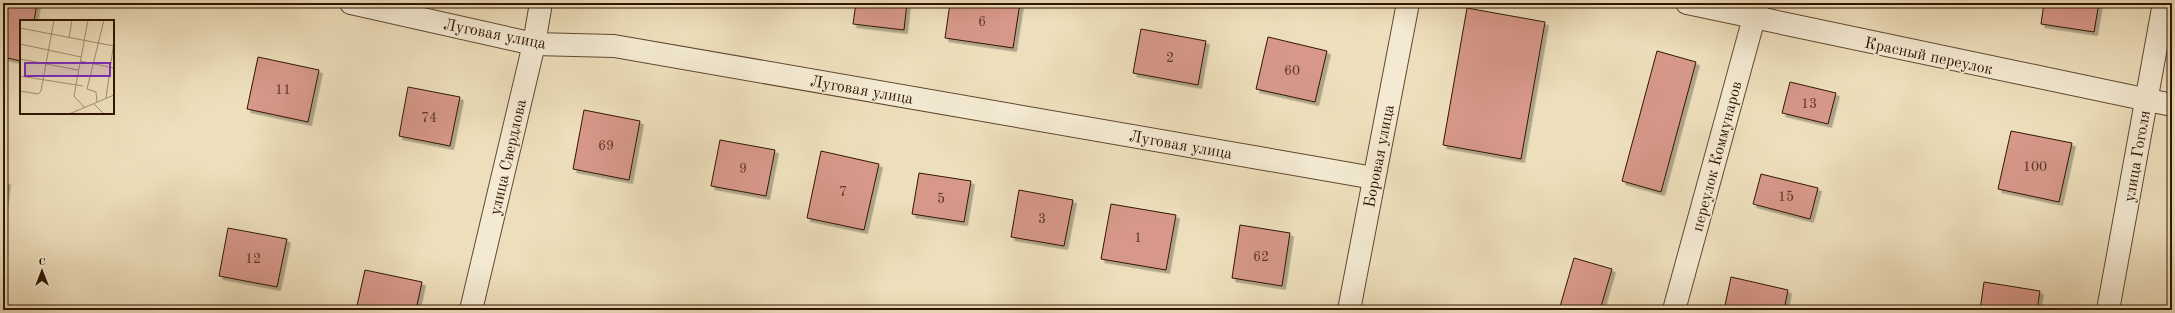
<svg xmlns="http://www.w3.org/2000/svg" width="2175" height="313" viewBox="0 0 2175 313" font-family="'Old Standard TT',serif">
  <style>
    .building { fill: #d7988a; stroke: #301500; filter: url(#shadow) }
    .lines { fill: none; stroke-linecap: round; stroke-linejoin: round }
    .minor-casing { stroke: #60482f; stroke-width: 24 }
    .minor { stroke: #f4ead3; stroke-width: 22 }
    .labels { text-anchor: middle; stroke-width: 3; stroke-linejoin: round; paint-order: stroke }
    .number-label { font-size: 14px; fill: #5a3622 }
    .street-label { font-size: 16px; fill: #301500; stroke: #f4ead3 }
    .inset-road { fill: none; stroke: #a28e71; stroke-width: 1 }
    .view { fill: #7b2cbf; fill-opacity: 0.15; stroke: #7b2cbf; stroke-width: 2 }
    .inset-edge { fill: none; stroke: #301500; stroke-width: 2 }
  </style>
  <defs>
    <filter id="shadow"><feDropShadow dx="3.5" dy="3.5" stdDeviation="0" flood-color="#0004"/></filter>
  </defs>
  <rect width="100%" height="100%" fill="#eedfbc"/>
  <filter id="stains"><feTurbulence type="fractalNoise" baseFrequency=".005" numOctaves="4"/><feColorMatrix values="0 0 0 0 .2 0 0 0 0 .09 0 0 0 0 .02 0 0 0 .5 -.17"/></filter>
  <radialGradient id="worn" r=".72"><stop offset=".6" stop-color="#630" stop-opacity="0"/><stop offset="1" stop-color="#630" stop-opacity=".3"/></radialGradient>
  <!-- building -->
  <g class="building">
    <path d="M3 3H37L34 21H21V61L3 57Z"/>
    <path d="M856 3H907L904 30 853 24Z"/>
    <path d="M950 3H1020L1013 48 945 38Z"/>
    <path d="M2044 3H2099L2094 32 2041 24Z"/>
    <path d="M1467 8 1545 22 1521 159 1443 145Z"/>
    <path d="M1141 29 1206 41 1198 85 1133 73Z"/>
    <path d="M1268 37 1327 51 1315 102 1256 89Z"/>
    <path d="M1657 51 1696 62 1661 192 1622 181Z"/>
    <path d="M258 57 319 70 308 122 247 109Z"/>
    <path d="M1790 82 1836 93 1828 124 1782 113Z"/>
    <path d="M408 87 460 97 450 146 399 136Z"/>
    <path d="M584 110 640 121 629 180 573 169Z"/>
    <path d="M2011 131 2072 143 2059 202 1998 189Z"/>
    <path d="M720 140 775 150 766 196 711 186Z"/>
    <path d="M821 151 879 164 864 230 807 218Z"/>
    <path d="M919 173 971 181 964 222 912 214Z"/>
    <path d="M1761 174 1818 188 1810 219 1753 204Z"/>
    <path d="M3 181H7L3 212Z"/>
    <path d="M1019 190 1073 200 1064 246 1011 237Z"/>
    <path d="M1111 204 1176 215 1166 270 1101 259Z"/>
    <path d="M1240 225 1290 233 1282 286 1232 278Z"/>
    <path d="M228 228 287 239 277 287 219 276Z"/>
    <path d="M1574 258 1612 269 1600 310H1559Z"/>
    <path d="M365 270 422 282 416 310H356Z"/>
    <path d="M1731 277 1788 290 1784 310H1724Z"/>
    <path d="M1984 282 2040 291 2037 310H1980Z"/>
  </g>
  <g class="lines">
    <defs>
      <g id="minor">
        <path d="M351 3 534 44 614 46 1374 178"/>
        <path d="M1687 3 2172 105"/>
        <path d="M471 310 534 44 541 3"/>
        <path d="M1349 310 1408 3"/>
        <path d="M1674 310 1758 3"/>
        <path d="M2108 310 2164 3"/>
      </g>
    </defs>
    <!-- minor casing -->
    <use href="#minor" class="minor-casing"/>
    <!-- minor -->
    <use href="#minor" class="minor"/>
  </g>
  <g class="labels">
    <!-- number labels -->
    <g class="number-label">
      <text x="982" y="26">6</text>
      <text x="1170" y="62">2</text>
      <text x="1292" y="75">60</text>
      <text x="283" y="94">11</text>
      <text x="1809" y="108">13</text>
      <text x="429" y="122">74</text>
      <text x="606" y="150">69</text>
      <text x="2035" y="171">100</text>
      <text x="743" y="173">9</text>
      <text x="843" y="196">7</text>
      <text x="1786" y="201">15</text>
      <text x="941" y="203">5</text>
      <text x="1042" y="223">3</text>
      <text x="1138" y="242">1</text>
      <text x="1261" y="261">62</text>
      <text x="253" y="263">12</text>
    </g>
    <!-- street labels -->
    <g class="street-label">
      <text transform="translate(495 33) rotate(11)" y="6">Луговая улица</text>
      <text transform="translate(1929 55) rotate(12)" y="6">Красный переулок</text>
      <text transform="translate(862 89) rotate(10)" y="6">Луговая улица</text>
      <text transform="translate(1181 144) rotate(10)" y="6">Луговая улица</text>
      <text transform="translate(1378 156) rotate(-79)" y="6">Боровая улица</text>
      <text transform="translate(1716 156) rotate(-75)" y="6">переулок Коммунаров</text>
      <text transform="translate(2136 156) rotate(-80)" y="6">улица Гоголя</text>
      <text transform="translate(507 157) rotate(-77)" y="6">улица Свердлова</text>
    </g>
  </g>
  <!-- overview -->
  <g transform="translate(20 20)">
    <rect width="94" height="94" fill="#eedfbc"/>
    <path class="inset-road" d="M0 8 94 26M49 18 52 0M0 24 61 37M0 39 58 50M60 41 94 48M0 56 63 66M0 71 18 74 21 71 34 0M86 78 94 21M77 82 76 72 67 69 84 0M74 84 84 94M64 87 54 76 68 0M49 94 94 75"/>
    <path class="view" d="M5 43H90V56H5Z"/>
    <rect width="94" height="94" class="inset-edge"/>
  </g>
  <!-- margin -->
  <rect width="2175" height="313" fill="none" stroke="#eedfbc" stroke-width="16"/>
  <rect x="4" y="4" width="2167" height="305" fill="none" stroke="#301500" stroke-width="2"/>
  <rect x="8" y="8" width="2159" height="297" fill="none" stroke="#301500"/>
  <!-- north arrow -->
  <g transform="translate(42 271)" stroke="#f4ead3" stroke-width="3" paint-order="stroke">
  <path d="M0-3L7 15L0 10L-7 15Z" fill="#301500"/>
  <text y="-6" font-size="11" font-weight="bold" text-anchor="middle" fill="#301500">С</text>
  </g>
  <rect width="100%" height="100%" filter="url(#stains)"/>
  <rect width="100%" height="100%" fill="url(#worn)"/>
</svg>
